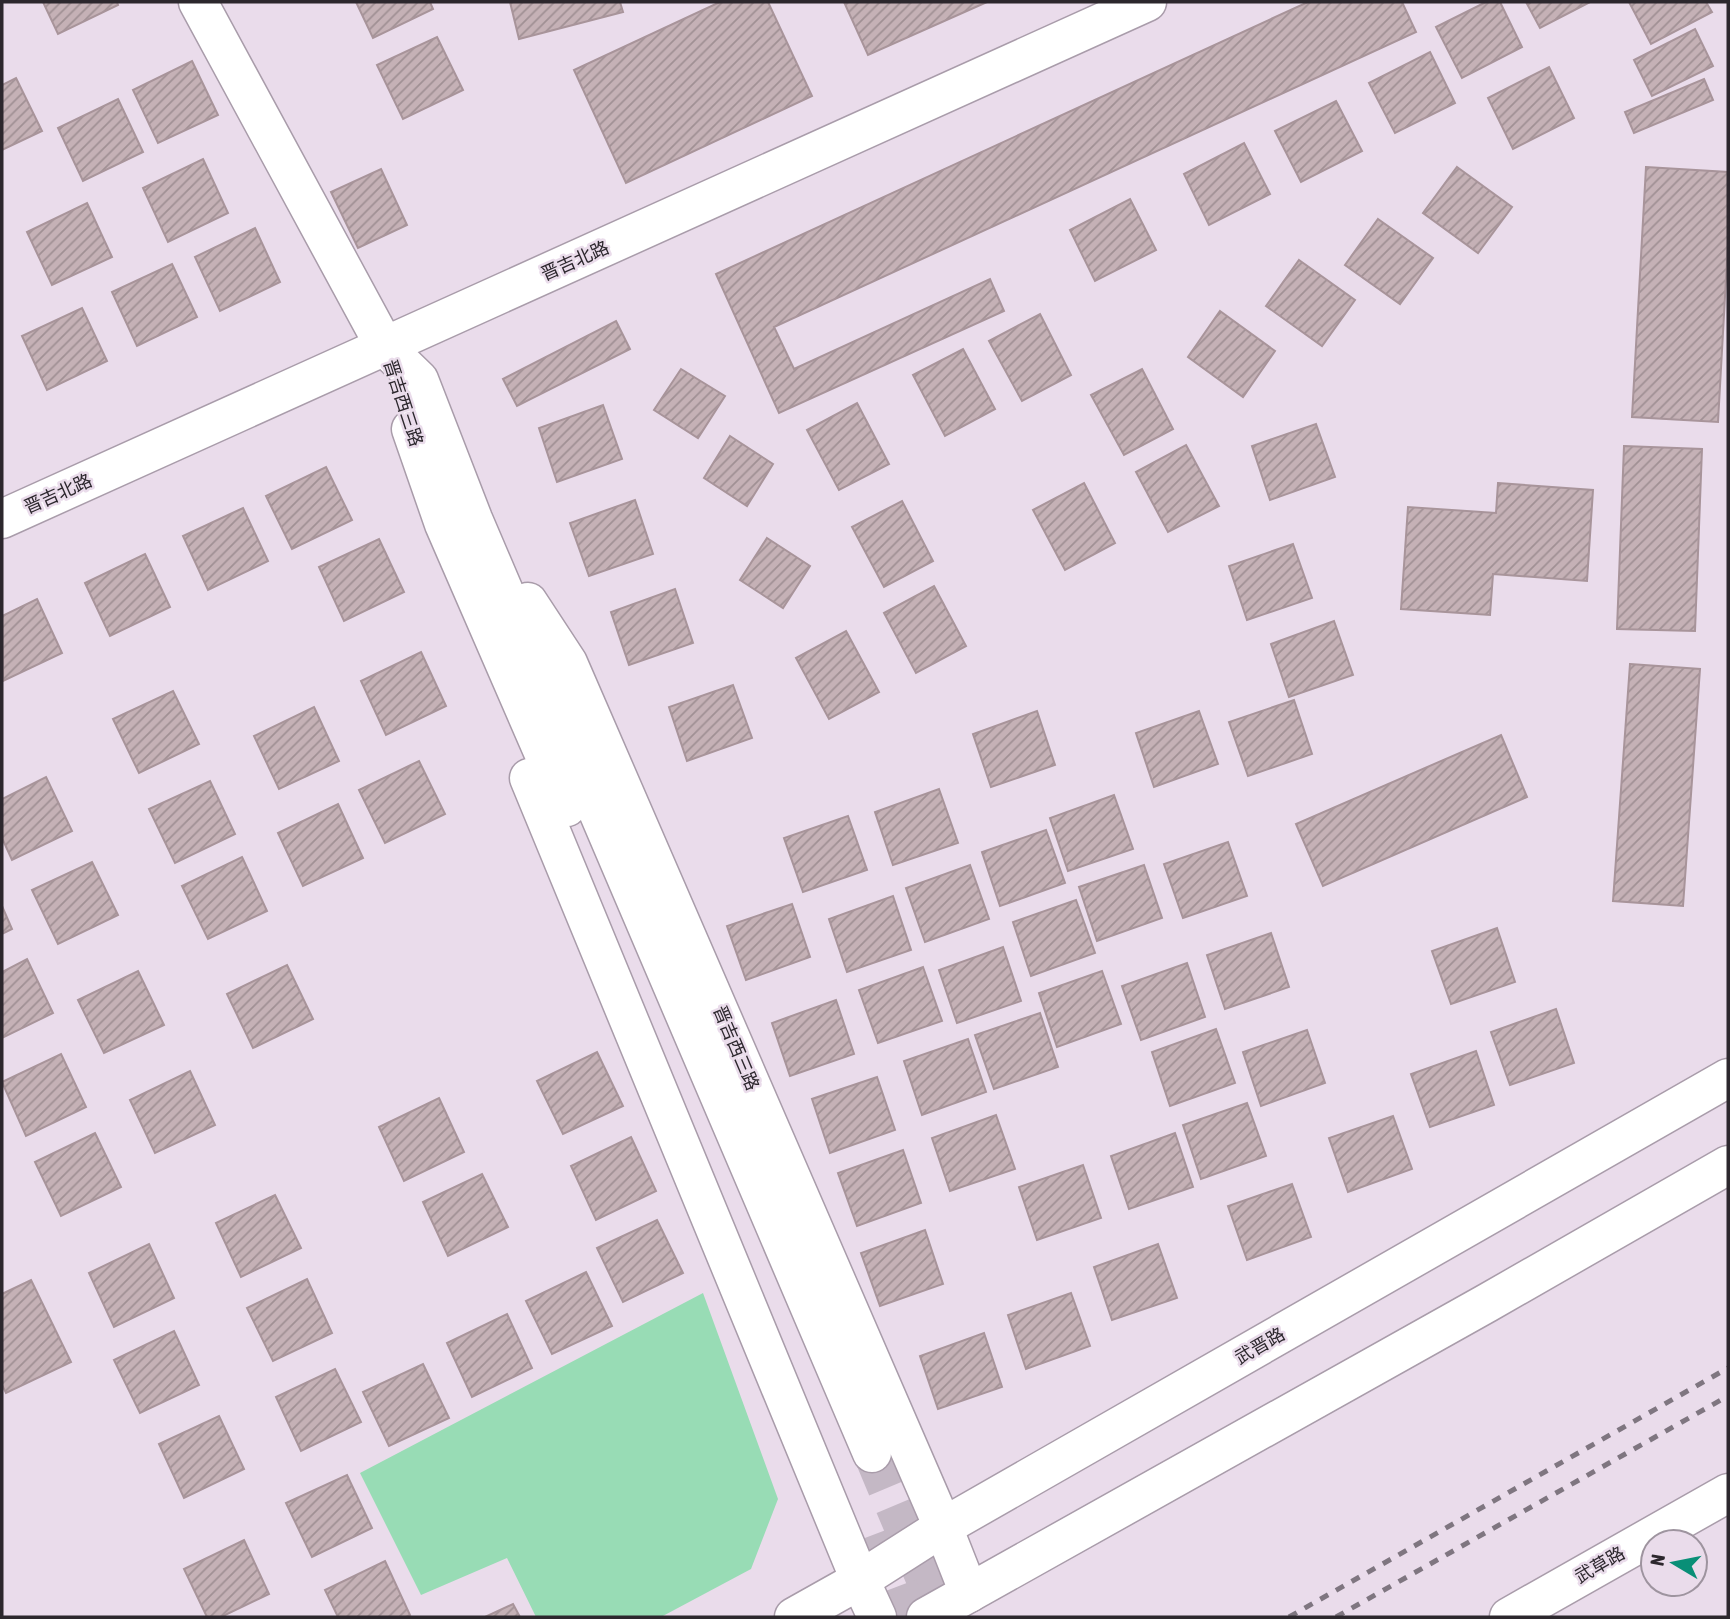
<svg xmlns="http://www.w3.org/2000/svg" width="1730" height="1619" viewBox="0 0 1730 1619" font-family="'Asap Condensed','Noto Sans SC',sans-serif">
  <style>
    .green { fill: #98dcb5 }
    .building { fill: url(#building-hatch); stroke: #a8949a; stroke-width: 2 }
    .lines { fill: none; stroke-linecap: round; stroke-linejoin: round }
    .secondary-tunnel { stroke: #c4b8c5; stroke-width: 38; stroke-dasharray: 38 19; stroke-linecap: butt }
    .street-casing { stroke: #a99caa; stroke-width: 41 }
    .secondary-casing { stroke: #a99caa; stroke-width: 41 }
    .street { stroke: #fff; stroke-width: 38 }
    .secondary { stroke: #fff; stroke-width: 38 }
    .rail { stroke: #7f7680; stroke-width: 5; stroke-dasharray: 9 9; stroke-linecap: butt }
    .labels { text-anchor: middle; stroke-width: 5; stroke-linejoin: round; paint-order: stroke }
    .street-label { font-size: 18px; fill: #2c272d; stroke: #eadceb }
  </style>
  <defs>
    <pattern id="building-hatch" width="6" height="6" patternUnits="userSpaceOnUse" patternTransform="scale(1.75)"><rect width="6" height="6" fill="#c5b1b6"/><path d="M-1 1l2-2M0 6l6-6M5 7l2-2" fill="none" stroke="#a09094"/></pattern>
  </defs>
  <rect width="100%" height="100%" fill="#eadceb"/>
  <!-- green -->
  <path class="green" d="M703 1293 778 1499 751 1569 661 1617H536L507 1558 421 1595 360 1473Z"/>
  <!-- building -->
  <g class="building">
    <path d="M43 2H117L118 5 58 34Z"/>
    <path d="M356 2H430L433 9 373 38Z"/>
    <path d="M510 2H620L623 12 519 39Z"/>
    <path d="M720 2H768L812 96 626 183 574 70Z"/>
    <path d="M844 2H987L868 55Z"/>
    <path d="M1308 2H1402L1416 32 774 327 794 369 990 279 1004 311 779 413 716 274Z"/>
    <path d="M1486 2H1500L1522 47 1462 78 1436 27Z"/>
    <path d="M1526 2H1590L1540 28Z"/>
    <path d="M1629 2H1706L1712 12 1651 44Z"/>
    <path d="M1695 29 1713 66 1652 96 1634 60Z"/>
    <path d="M437 37 463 90 403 119 377 65Z"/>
    <path d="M1430 52 1455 103 1395 133 1369 83Z"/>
    <path d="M192 61 218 115 158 143 133 90Z"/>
    <path d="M1549 67 1574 118 1513 149 1488 98Z"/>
    <path d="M16 78 42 131 2 150V85Z"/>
    <path d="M1704 79 1713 100 1634 133 1625 112Z"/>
    <path d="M118 99 143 152 83 181 58 128Z"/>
    <path d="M1336 101 1362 151 1301 182 1275 131Z"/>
    <path d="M1244 143 1270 194 1209 225 1184 174Z"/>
    <path d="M203 159 228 213 168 242 143 188Z"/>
    <path d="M1457 167 1512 207 1478 253 1423 213Z"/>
    <path d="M1646 167 1728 172V243L1718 422 1632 417Z"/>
    <path d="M381 169 407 225 358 248 331 192Z"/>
    <path d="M1130 199 1156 250 1095 281 1070 230Z"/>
    <path d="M87 203 112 257 52 285 27 232Z"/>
    <path d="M1378 219 1433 258 1400 304 1345 265Z"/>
    <path d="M255 228 280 282 220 311 195 257Z"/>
    <path d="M1299 260 1355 300 1322 346 1266 306Z"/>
    <path d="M172 264 197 317 137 346 112 292Z"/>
    <path d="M82 308 107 361 47 390 22 336Z"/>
    <path d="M1220 311 1275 351 1243 397 1188 357Z"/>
    <path d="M1040 314 1071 375 1022 401 989 341Z"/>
    <path d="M616 321 630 349 517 406 503 379Z"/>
    <path d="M963 349 995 409 945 436 913 375Z"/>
    <path d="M681 369 725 396 698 438 654 410Z"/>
    <path d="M1142 369 1173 429 1124 455 1091 395Z"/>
    <path d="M857 403 889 464 839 490 807 430Z"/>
    <path d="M603 405 622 459 557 482 539 428Z"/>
    <path d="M1316 424 1335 477 1270 500 1252 446Z"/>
    <path d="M730 436 773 464 747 506 704 478Z"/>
    <path d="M1186 445 1219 506 1168 532 1136 472Z"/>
    <path d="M1624 446 1702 449 1695 631 1617 629Z"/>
    <path d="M326 467 352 520 292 549 266 496Z"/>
    <path d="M1084 483 1115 543 1065 570 1033 510Z"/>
    <path d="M1498 483 1593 490 1587 581 1493 574 1490 615 1401 609 1408 507 1496 513Z"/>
    <path d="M635 500 653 554 589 576 570 523Z"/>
    <path d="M902 501 933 561 884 587 852 527Z"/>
    <path d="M243 508 268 561 208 590 183 536Z"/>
    <path d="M767 538 810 566 783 608 740 580Z"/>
    <path d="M379 539 404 592 344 621 319 567Z"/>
    <path d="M1293 544 1312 598 1247 620 1229 566Z"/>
    <path d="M145 554 170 607 110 636 85 583Z"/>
    <path d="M934 586 966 646 916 673 884 613Z"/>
    <path d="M675 589 693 643 629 665 611 612Z"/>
    <path d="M37 599 62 653 3 681 2 616Z"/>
    <path d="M1334 621 1353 675 1289 697 1271 644Z"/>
    <path d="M846 631 879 692 829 719 796 658Z"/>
    <path d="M421 652 446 706 386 735 361 681Z"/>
    <path d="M1630 664 1700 669 1683 906 1613 901Z"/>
    <path d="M733 685 752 738 687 761 669 707Z"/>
    <path d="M173 691 199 744 139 773 113 719Z"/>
    <path d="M1294 700 1312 754 1248 776 1229 722Z"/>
    <path d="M314 707 339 761 279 789 254 736Z"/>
    <path d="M1037 711 1055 765 991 787 973 734Z"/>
    <path d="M1199 711 1218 764 1154 787 1136 733Z"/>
    <path d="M1501 735 1527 797 1323 886 1296 824Z"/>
    <path d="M419 761 445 814 385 843 359 790Z"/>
    <path d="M46 777 72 831 12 860 2 838V799Z"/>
    <path d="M210 781 235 834 175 863 149 809Z"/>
    <path d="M939 789 958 843 893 865 875 812Z"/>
    <path d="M1114 795 1133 849 1068 871 1050 818Z"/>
    <path d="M338 804 363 858 303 886 278 833Z"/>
    <path d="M848 816 867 870 803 892 784 838Z"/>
    <path d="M1046 830 1065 883 1000 906 982 852Z"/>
    <path d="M1228 842 1247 896 1183 918 1164 864Z"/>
    <path d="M242 857 267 911 208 939 182 886Z"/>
    <path d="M92 862 118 915 58 944 32 890Z"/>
    <path d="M970 865 989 919 925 942 906 888Z"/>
    <path d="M1144 865 1162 918 1097 941 1079 887Z"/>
    <path d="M893 896 911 950 847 972 829 919Z"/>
    <path d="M1076 900 1095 953 1031 976 1013 922Z"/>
    <path d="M792 904 810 957 746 980 727 926Z"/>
    <path d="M2 906 12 929 2 934Z"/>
    <path d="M1497 928 1515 982 1451 1004 1432 951Z"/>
    <path d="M1271 933 1289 987 1225 1009 1207 955Z"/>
    <path d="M1003 947 1021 1001 957 1023 939 970Z"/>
    <path d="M27 959 53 1013 2 1038V972Z"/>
    <path d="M1187 963 1205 1017 1141 1040 1122 986Z"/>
    <path d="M287 965 313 1019 253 1048 227 994Z"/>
    <path d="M923 967 942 1021 878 1043 859 990Z"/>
    <path d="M138 971 164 1025 104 1053 78 1000Z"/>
    <path d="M1102 971 1121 1024 1057 1047 1039 993Z"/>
    <path d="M836 1000 854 1054 790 1076 772 1023Z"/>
    <path d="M1556 1009 1574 1063 1510 1085 1491 1032Z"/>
    <path d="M1040 1013 1058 1067 994 1089 975 1035Z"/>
    <path d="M1216 1029 1235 1083 1170 1106 1152 1052Z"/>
    <path d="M1307 1030 1325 1083 1261 1106 1243 1052Z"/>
    <path d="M968 1039 986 1092 922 1115 904 1061Z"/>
    <path d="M1476 1051 1494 1105 1430 1127 1411 1074Z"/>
    <path d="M597 1052 623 1106 563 1134 537 1081Z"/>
    <path d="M61 1054 86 1107 26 1136 2 1082Z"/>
    <path d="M190 1071 215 1125 155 1153 130 1100Z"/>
    <path d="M877 1077 895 1130 830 1153 812 1099Z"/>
    <path d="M439 1098 464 1152 404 1181 379 1127Z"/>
    <path d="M1247 1103 1266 1156 1201 1179 1183 1125Z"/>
    <path d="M996 1115 1015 1169 950 1191 932 1138Z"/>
    <path d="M1393 1116 1412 1169 1348 1192 1329 1138Z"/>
    <path d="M95 1133 121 1187 61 1216 35 1162Z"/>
    <path d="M1175 1133 1193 1187 1129 1209 1111 1156Z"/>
    <path d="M631 1137 656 1191 596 1220 571 1166Z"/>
    <path d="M903 1150 921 1203 857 1226 838 1173Z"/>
    <path d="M1083 1165 1101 1218 1037 1240 1019 1187Z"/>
    <path d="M482 1174 508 1227 448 1256 423 1202Z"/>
    <path d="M1292 1184 1311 1237 1247 1260 1228 1206Z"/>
    <path d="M275 1195 301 1248 241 1277 216 1223Z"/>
    <path d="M657 1220 683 1273 623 1302 597 1248Z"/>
    <path d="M925 1230 943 1284 880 1306 861 1253Z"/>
    <path d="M149 1244 174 1298 114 1327 89 1273Z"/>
    <path d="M1158 1244 1177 1298 1112 1320 1094 1267Z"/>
    <path d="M586 1272 612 1326 552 1354 526 1301Z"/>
    <path d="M307 1279 332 1333 273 1361 247 1308Z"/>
    <path d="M31 1280 71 1362 6 1393 2 1385V1294Z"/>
    <path d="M1071 1293 1090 1346 1026 1369 1008 1315Z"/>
    <path d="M507 1314 532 1368 472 1397 447 1343Z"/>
    <path d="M174 1331 199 1385 140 1413 114 1360Z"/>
    <path d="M984 1333 1002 1387 938 1409 920 1356Z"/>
    <path d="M423 1364 449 1418 389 1446 363 1392Z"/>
    <path d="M335 1369 361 1422 301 1451 276 1397Z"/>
    <path d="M219 1416 244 1469 184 1498 159 1444Z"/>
    <path d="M347 1475 372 1528 312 1557 286 1503Z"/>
    <path d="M244 1540 269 1594 221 1617H207L184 1569Z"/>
    <path d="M385 1561 410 1615 406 1617H338L325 1590Z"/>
    <path d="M513 1604 520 1617H485Z"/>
  </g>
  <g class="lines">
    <!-- secondary-tunnel -->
    <g class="secondary-tunnel">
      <path d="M872 1453 941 1617"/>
      <path d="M878 1533 900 1591 915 1617"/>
    </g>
    <defs>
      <path id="street" d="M198 2 385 347"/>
      <g id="secondary">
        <path d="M385 347 419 380 473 519 872 1453"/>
        <path d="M411 429 444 524 567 807"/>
        <path d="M2 519 1147 2"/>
        <path d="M528 602 568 663 943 1527 969 1593"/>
        <path d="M529 778 860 1580 877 1617"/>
        <path d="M794 1617 860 1580 943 1527 1728 1078"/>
        <path d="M926 1617 1487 1303 1728 1165"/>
        <path d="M1509 1617 1728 1493"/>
      </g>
    </defs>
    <!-- street casing -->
    <use href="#street" class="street-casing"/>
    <!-- secondary casing -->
    <use href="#secondary" class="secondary-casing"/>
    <!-- street -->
    <use href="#street" class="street"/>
    <!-- secondary -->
    <use href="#secondary" class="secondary"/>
    <!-- rail -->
    <g class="rail">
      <path d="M1289 1617 1728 1368"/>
      <path d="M1336 1617 1728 1396"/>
    </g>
  </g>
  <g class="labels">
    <!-- street labels -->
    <g class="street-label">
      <text transform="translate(575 261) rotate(-24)" y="6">晋吉北路</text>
      <text transform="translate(403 403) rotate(72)" y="6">晋吉西三路</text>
      <text transform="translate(58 494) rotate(-24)" y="6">晋吉北路</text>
      <text transform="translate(736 1048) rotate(67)" y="6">晋吉西三路</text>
      <text transform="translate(1260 1346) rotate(-30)" y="6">武晋路</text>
      <text transform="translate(1600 1565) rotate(-30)" y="6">武草路</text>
    </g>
  </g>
  <!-- border -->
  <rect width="1730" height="1619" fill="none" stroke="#2c272d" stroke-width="7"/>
  <!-- north arrow -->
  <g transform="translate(1674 1563) rotate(280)"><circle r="33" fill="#eadceb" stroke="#9e949f" stroke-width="2"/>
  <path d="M0-5L12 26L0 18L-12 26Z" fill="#098f77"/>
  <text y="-10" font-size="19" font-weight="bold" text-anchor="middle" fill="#2c272d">N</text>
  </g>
</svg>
